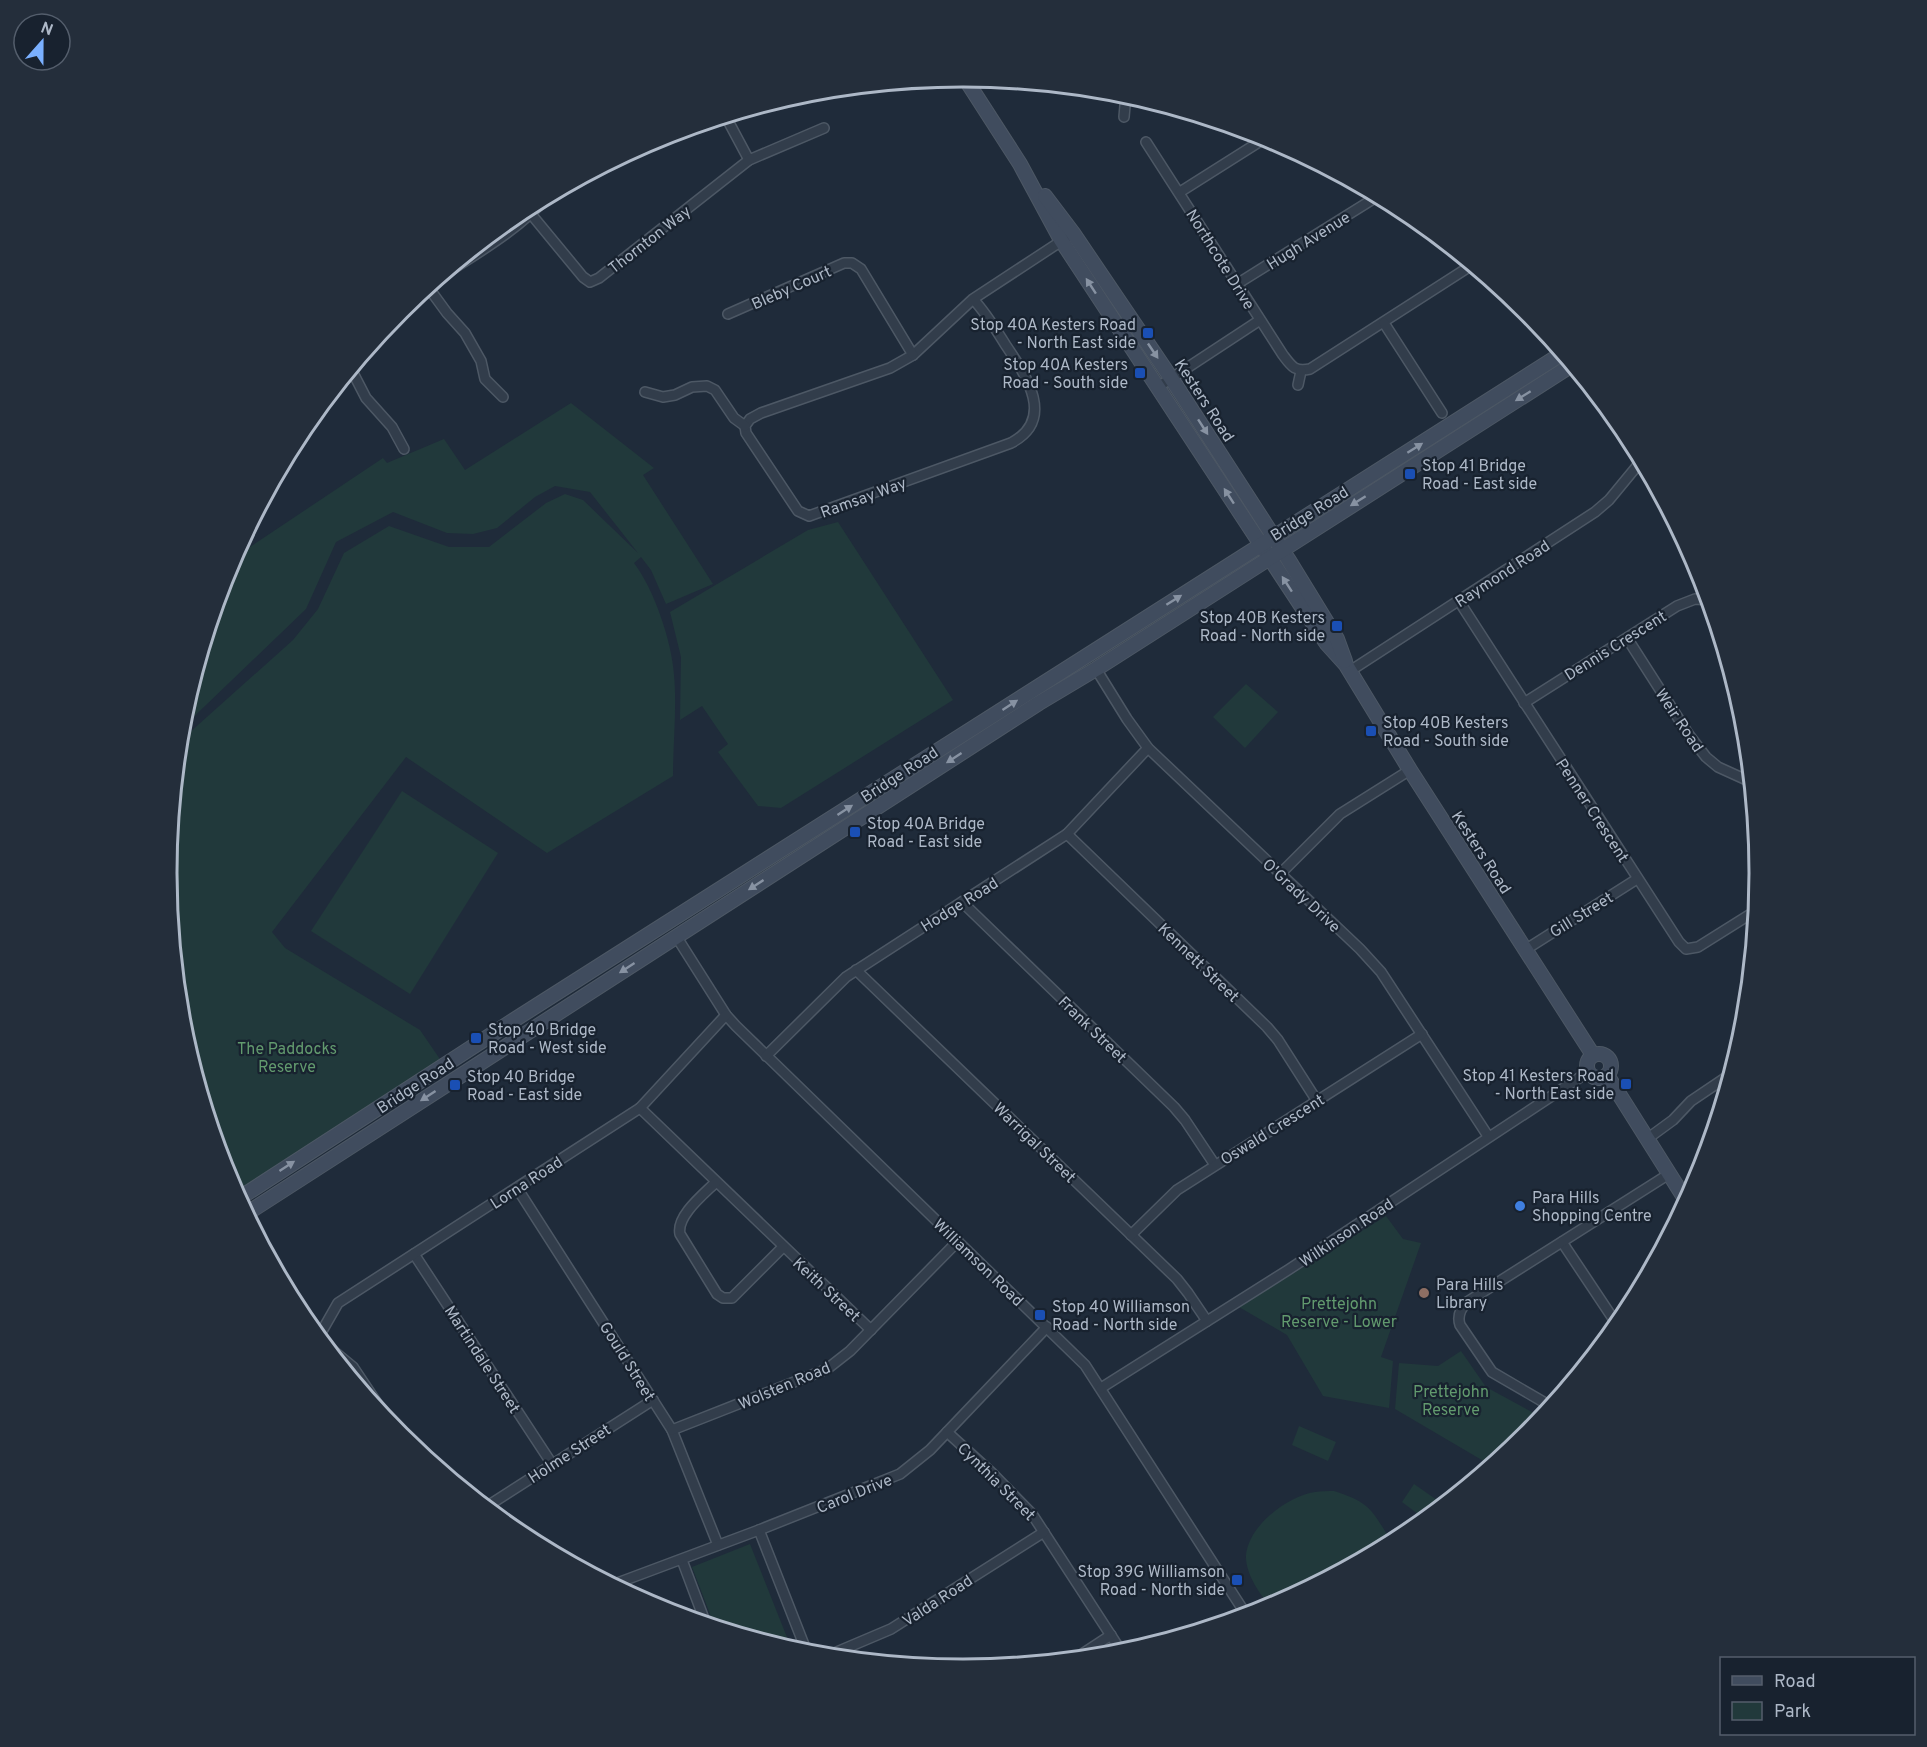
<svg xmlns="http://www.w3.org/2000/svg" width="1927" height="1747" viewBox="0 0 1927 1747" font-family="Overpass,sans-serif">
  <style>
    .green { fill: #21393b }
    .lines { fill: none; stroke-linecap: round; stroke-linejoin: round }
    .minor-casing { stroke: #4d5865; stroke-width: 12 }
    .secondary-casing { stroke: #4d5865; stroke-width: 16 }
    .minor { stroke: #323d4b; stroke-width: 9 }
    .secondary { stroke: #404c5e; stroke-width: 14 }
    .oneway { fill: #8792a2 }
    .transit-dot { fill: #1a4fb4; stroke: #18222f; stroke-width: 2 }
    .shop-dot { fill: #3f7fe0; stroke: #18222f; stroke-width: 2 }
    .education-dot { fill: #8d6e63; stroke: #18222f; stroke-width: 2 }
    .labels { text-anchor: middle; stroke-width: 4.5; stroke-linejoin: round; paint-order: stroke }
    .street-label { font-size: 16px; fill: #adb8c7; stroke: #18222f }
    .poi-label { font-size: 16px; fill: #adb8c7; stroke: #18222f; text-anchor: start }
    .park-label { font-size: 16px; fill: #629a6e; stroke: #18222f }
    .rim { fill: none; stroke: #adb8c7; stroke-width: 3 }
  </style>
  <rect width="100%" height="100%" fill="#1f2b3a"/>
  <!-- green -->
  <g class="green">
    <path d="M571 403 654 468 643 475 713 584 666 604 651 570 641 557 634 563C654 589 672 642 674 675 677 708 673 743 673 776L547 853 406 757 272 932 285 948 420 1030 444 1065 238 1199 227 1178 182 1029 167 873 179 742 293 640 318 609 344 553 389 526 449 547H489L546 503 565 494 583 500 638 553 590 492 555 486 535 497 497 528 473 534 447 533 393 512 336 542 306 609 181 729 182 718 215 609 221 598 219 595 232 559 383 458 387 463 444 439 465 470Z"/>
    <path d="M838 522 953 700 781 808 758 806 718 752 728 744 702 706 680 720 681 657 670 612 808 530Z"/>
    <path d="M1246 684 1278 712 1245 748 1213 717Z"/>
    <path d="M402 791 498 853 410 994 311 931Z"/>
    <path d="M1386 1216 1403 1239 1421 1243 1381 1357 1393 1361 1389 1408 1323 1396 1287 1335 1239 1307Z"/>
    <path d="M1461 1351 1486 1387 1543 1418 1527 1437 1492 1466 1395 1409 1399 1363 1438 1366Z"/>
    <path d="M1299 1426 1336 1442 1328 1461 1292 1445Z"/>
    <path d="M1414 1484 1444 1505 1426 1520 1402 1502Z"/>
    <path d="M1334 1491C1372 1503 1372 1511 1393 1544L1273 1608C1260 1596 1245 1573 1246 1555 1249 1525 1288 1496 1315 1492 1321 1491 1328 1491 1334 1491Z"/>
    <path d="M750 1544 792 1650 715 1627 692 1567Z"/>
  </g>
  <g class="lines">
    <defs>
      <g id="minor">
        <path d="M1116 92 1125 94"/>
        <path d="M726 117 749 160"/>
        <path d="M1124 117 1126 94"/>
        <path d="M1146 142 1283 355C1292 367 1295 372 1310 369L1472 265"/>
        <path d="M1180 192 1267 137"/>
        <path d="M531 214 583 277 590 282 599 278 749 160 824 128"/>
        <path d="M439 278C477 253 517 231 547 197"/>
        <path d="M1237 284 1378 196"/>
        <path d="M428 287 447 313 465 333 481 361 485 379 503 397"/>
        <path d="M973 299C986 313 995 328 1005 344 1025 374 1057 419 1011 443L809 516 798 511 746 433 745 426 750 419 761 413 890 368 913 355 973 299 1066 238"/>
        <path d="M728 314 844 263H852L861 269 913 355"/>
        <path d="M1384 323 1442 413"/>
        <path d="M351 369 366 398 392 427 404 449"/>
        <path d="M1298 385 1301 371"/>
        <path d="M1158 387 1260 320"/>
        <path d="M645 392 663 397 675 395 692 387 707 386 715 390 734 418 745 426"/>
        <path d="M280 470 283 467 282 466"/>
        <path d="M1459 601 1679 942 1686 949 1698 947 1757 910"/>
        <path d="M1627 638 1689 735 1706 757 1718 767 1751 782"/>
        <path d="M1096 669 1127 719 1148 748 1360 949 1381 972 1488 1136"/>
        <path d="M1350 671 1595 512 1609 500 1642 460"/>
        <path d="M1524 703 1677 606 1695 599 1709 600"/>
        <path d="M1067 834 1267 1027 1278 1040 1317 1101"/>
        <path d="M1280 874 1340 814 1410 770"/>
        <path d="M962 902 1174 1107 1185 1120 1215 1165"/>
        <path d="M676 936 726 1015 736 1026 1085 1365 1247 1616"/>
        <path d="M1525 950 1637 879"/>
        <path d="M856 970 1177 1279 1188 1293 1207 1321"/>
        <path d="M766 1056 846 977 1067 834 1148 748"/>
        <path d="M640 1108 871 1330"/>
        <path d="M1647 1139 1673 1120 1691 1101 1731 1074"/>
        <path d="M716 1182C704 1194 676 1216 680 1234L717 1294 723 1298H732L783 1247"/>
        <path d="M517 1188 672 1430 718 1545"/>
        <path d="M1131 1235 1177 1190 1422 1034"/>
        <path d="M1562 1242 1618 1326"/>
        <path d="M414 1254 552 1464"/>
        <path d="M1101 1388 1288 1270 1588 1072"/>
        <path d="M1552 1407 1492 1372 1460 1325C1457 1316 1461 1308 1467 1302L1669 1174"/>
        <path d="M672 1430 827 1369 850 1351 958 1241"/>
        <path d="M947 1432 992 1473 1032 1514 1123 1654"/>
        <path d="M397 1433 353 1367 318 1338 338 1303 640 1108 726 1015"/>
        <path d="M486 1507 653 1400"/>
        <path d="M759 1530 808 1655"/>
        <path d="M682 1560 706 1624"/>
        <path d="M612 1585 759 1530 900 1474 930 1450 1047 1327"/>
        <path d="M825 1657 891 1629 1044 1532"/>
        <path d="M1073 1660 1111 1635"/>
      </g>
      <g id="secondary">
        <path d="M964 77 1020 164 1061 240 1300 604 1327 644 1346 665 1410 770 1593 1055"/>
        <path d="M1045 196 1073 233 1171 378 1288 559 1337 639 1345 661"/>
        <circle cx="1599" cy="1066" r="12"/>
        <path d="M1607 1075 1687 1202"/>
        <path d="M238 1199 514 1020 1563 353"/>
        <path d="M246 1214 1039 703 1096 669 1572 365"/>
      </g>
    </defs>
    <!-- minor casing -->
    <use href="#minor" class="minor-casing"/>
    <!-- secondary casing -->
    <use href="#secondary" class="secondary-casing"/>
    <!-- minor -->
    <use href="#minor" class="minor"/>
    <!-- secondary -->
    <use href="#secondary" class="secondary"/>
  </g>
  <!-- one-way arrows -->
  <defs><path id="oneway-solid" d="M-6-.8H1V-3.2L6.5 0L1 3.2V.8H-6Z" transform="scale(1.5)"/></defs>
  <g class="oneway">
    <use href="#oneway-solid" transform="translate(1091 286) rotate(-123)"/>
    <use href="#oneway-solid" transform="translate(1153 351) rotate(56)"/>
    <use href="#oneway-solid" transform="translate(1523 396) rotate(148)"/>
    <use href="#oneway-solid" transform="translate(1203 427) rotate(57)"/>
    <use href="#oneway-solid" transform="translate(1415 448) rotate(-32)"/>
    <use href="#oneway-solid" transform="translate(1229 496) rotate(-123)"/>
    <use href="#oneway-solid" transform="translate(1358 501) rotate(148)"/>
    <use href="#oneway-solid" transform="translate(1287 584) rotate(-123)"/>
    <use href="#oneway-solid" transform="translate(1174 600) rotate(-32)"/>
    <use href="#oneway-solid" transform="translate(1010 705) rotate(-33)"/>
    <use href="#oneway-solid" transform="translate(954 758) rotate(147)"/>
    <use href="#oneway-solid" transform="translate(845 810) rotate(-33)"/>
    <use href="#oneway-solid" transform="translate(756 885) rotate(147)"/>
    <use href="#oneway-solid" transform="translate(627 968) rotate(147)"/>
    <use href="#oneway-solid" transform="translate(428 1096) rotate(147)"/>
    <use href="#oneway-solid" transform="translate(287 1166) rotate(-33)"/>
  </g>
  <!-- markers -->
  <g class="transit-dot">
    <rect x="1142" y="327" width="12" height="12" rx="3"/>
    <rect x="1134" y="367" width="12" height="12" rx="3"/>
    <rect x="1404" y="468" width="12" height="12" rx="3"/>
    <rect x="1331" y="620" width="12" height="12" rx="3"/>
    <rect x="1365" y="725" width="12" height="12" rx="3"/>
    <rect x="849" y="826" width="12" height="12" rx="3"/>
    <rect x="470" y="1032" width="12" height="12" rx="3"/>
    <rect x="1620" y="1078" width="12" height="12" rx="3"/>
    <rect x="449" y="1079" width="12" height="12" rx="3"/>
    <rect x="1034" y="1309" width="12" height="12" rx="3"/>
    <rect x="1231" y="1574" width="12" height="12" rx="3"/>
  </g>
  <circle class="shop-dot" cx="1520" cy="1206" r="6"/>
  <circle class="education-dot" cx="1424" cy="1293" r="6"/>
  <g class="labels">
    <!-- street labels -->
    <g class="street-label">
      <text transform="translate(649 239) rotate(-38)" y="6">Thornton Way</text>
      <text transform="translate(1308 240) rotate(-32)" y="6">Hugh Avenue</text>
      <text transform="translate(1221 259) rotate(58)" y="6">Northcote Drive</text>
      <text transform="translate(791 287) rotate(-24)" y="6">Bleby Court</text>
      <text transform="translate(1205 400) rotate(57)" y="6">Kesters Road</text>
      <text transform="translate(863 497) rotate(-20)" y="6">Ramsay Way</text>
      <text transform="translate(1309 513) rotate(-32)" y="6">Bridge Road</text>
      <text transform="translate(1502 573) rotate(-33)" y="6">Raymond Road</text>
      <text transform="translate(1615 645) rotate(-32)" y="6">Dennis Crescent</text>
      <text transform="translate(1680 720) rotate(56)" y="6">Weir Road</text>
      <text transform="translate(899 774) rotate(-33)" y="6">Bridge Road</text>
      <text transform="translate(1593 810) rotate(57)" y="6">Penner Crescent</text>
      <text transform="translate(1482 852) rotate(57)" y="6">Kesters Road</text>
      <text transform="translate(1302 895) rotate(43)" y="6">O'Grady Drive</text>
      <text transform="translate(959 904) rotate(-32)" y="6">Hodge Road</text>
      <text transform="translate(1581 914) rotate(-32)" y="6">Gill Street</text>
      <text transform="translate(1199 962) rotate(44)" y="6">Kennett Street</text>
      <text transform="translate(1093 1029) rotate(44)" y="6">Frank Street</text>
      <text transform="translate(415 1085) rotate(-33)" y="6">Bridge Road</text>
      <text transform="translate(1272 1129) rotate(-32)" y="6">Oswald Crescent</text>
      <text transform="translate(1035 1142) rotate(44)" y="6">Warrigal Street</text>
      <text transform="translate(526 1182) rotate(-33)" y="6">Lorna Road</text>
      <text transform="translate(1346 1232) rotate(-34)" y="6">Wilkinson Road</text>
      <text transform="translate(979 1262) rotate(44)" y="6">Williamson Road</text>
      <text transform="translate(827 1289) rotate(43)" y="6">Keith Street</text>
      <text transform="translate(483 1359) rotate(57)" y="6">Martindale Street</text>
      <text transform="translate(628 1361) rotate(58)" y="6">Gould Street</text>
      <text transform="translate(784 1385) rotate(-23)" y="6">Wolsten Road</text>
      <text transform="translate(569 1453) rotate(-33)" y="6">Holme Street</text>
      <text transform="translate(997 1481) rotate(45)" y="6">Cynthia Street</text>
      <text transform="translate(854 1493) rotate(-22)" y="6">Carol Drive</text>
      <text transform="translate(937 1600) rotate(-33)" y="6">Valda Road</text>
    </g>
    <!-- poi labels -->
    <g class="poi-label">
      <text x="1136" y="330" text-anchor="end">Stop 40A Kesters Road<tspan x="1136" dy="18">- North East side</tspan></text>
      <text x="1128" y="370" text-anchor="end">Stop 40A Kesters<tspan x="1128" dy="18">Road - South side</tspan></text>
      <text x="1422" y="471">Stop 41 Bridge<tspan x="1422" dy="18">Road - East side</tspan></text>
      <text x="1325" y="623" text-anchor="end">Stop 40B Kesters<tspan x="1325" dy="18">Road - North side</tspan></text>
      <text x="1383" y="728">Stop 40B Kesters<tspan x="1383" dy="18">Road - South side</tspan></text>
      <text x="867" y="829">Stop 40A Bridge<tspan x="867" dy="18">Road - East side</tspan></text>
      <text x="488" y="1035">Stop 40 Bridge<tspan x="488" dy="18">Road - West side</tspan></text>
      <text x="1614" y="1081" text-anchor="end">Stop 41 Kesters Road<tspan x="1614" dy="18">- North East side</tspan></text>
      <text x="467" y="1082">Stop 40 Bridge<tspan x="467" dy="18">Road - East side</tspan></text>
      <text x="1532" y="1203">Para Hills<tspan x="1532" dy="18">Shopping Centre</tspan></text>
      <text x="1436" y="1290">Para Hills<tspan x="1436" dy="18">Library</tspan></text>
      <text x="1052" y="1312">Stop 40 Williamson<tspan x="1052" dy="18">Road - North side</tspan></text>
      <text x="1225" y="1577" text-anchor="end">Stop 39G Williamson<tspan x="1225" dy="18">Road - North side</tspan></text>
    </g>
    <!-- park labels -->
    <g class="park-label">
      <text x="287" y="1054">The Paddocks<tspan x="287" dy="18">Reserve</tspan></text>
      <text x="1339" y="1309">Prettejohn<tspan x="1339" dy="18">Reserve - Lower</tspan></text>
      <text x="1451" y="1397">Prettejohn<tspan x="1451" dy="18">Reserve</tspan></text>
    </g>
  </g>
  <!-- crop -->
  <path d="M0 0H1927V1747H0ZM177 873a786 786 0 1 1 1572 0a786 786 0 1 1-1572 0Z" fill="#242e3b" fill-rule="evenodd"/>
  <path class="rim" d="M177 873a786 786 0 1 1 1572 0a786 786 0 1 1-1572 0Z"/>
  <!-- legend -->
  <rect x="1720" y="1657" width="195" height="78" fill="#18222f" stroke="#545e6c" stroke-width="1.5"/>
  <rect x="1732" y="1676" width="30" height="9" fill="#404c5e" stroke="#545e6c" stroke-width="1.5"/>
  <text x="1774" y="1687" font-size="18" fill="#adb8c7">Road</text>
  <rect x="1732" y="1702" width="30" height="18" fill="#21393b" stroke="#545e6c" stroke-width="1.5"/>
  <text x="1774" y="1717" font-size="18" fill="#adb8c7">Park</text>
  <!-- north arrow -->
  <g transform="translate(42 42) rotate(21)"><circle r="28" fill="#18222f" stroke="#545e6c" stroke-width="1.5"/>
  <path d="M0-4.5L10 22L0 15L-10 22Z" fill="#7ab0ff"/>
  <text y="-9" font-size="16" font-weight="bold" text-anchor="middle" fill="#adb8c7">N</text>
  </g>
</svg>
